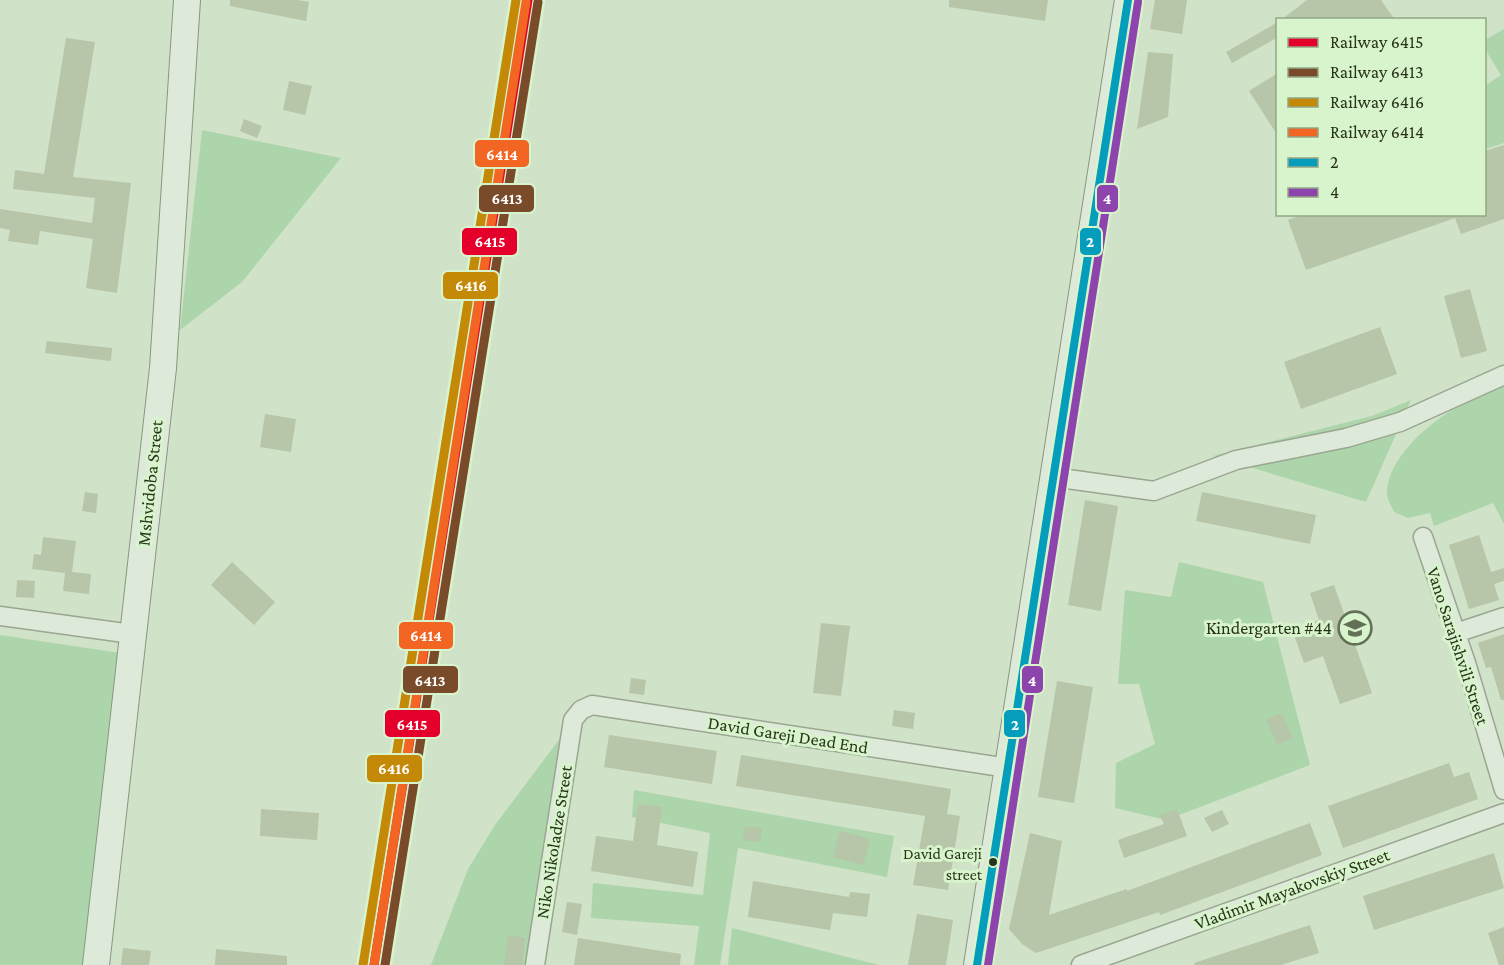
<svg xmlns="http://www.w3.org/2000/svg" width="1504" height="965" viewBox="0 0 1504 965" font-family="'Crimson Pro',serif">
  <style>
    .green { fill: #add5ac }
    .building { fill: #b7c5a8 }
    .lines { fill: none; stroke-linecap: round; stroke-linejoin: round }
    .minor-casing { stroke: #9aa691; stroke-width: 21 }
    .secondary-casing { stroke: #8a9681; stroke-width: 28 }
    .minor { stroke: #deead9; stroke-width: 18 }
    .secondary { stroke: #deead9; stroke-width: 26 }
    .bus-1-casing { stroke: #d8f4cc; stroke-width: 12 }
    .bus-2-casing { stroke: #d8f4cc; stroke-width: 12 }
    .bus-1 { stroke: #049dbc; stroke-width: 8 }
    .bus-2 { stroke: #8e44ad; stroke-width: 8 }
    .rail-1-casing { stroke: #d8f4cc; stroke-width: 14 }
    .rail-2-casing { stroke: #d8f4cc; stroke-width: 14 }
    .rail-3-casing { stroke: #d8f4cc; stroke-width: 14 }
    .rail-4-casing { stroke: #d8f4cc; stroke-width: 14 }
    .rail-1 { stroke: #e4002b; stroke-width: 9 }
    .rail-2 { stroke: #7a4b2a; stroke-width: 9 }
    .rail-3 { stroke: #c38907; stroke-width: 9 }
    .rail-4 { stroke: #f26522; stroke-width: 9 }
    .bus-dot { fill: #28331b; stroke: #d8f4cc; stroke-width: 2 }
    .labels { text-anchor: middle; stroke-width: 6; stroke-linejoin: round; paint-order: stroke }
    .bus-label { font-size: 16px; fill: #28331b; stroke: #d8f4cc; text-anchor: end }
    .street-label { font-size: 18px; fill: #28331b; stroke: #d8f4cc }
    .poi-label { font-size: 18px; fill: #28331b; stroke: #d8f4cc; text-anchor: end }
    .line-badge { stroke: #d8f4cc; stroke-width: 2 }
    .badge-label { font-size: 16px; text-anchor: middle; font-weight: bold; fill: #fff }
  </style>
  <rect width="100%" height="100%" fill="#d0e2c7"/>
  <!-- green -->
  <g class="green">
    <path d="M1504 29V143L1485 149V86L1501 75 1485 49V40Z"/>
    <path d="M202 130 341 158 242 282 180 330Z"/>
    <path d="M1504 386V524L1493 503 1434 526 1430 513 1408 518 1394 512C1392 507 1387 499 1387 494 1387 446 1463 396 1504 386Z"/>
    <path d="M1411 400 1366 502 1213 456 1372 416Z"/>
    <path d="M1179 562 1263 582 1310 765 1166 820 1115 808 1116 763 1155 744 1139 684H1118L1125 590 1171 597Z"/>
    <path d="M0 635 120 653 86 965H0Z"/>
    <path d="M567 729 529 965H431L468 869 495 825Z"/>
    <path d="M634 790 894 836 887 877 738 848 720 965H694L699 926 591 918 593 883 703 895 710 833 632 817Z"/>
    <path d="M732 928 879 965H728Z"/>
  </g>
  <!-- building -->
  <g class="building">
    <path d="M230 0H298L309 2 306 21 230 6Z"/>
    <path d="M949 0H1048L1045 21 949 7Z"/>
    <path d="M1155 0H1187L1182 34 1150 29Z"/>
    <path d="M1307 0H1381L1395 20H1281Z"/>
    <path d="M1278 22V37L1232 63 1226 52Z"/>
    <path d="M66 38 95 42 73 177 131 183 117 293 86 288 93 239 40 231 38 245 8 241 10 230 0 228V209L92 223 95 198 13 189 15 170 44 174Z"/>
    <path d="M1148 52 1173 54 1168 117 1137 129Z"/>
    <path d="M1278 73V136L1249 91Z"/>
    <path d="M289 81 312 86 305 115 283 110Z"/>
    <path d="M244 119 262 126 257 138 240 131Z"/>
    <path d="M1504 145V219L1461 234 1455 218 1306 270 1288 220 1304 214H1485V151Z"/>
    <path d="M1470 289 1487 351 1461 358 1444 296Z"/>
    <path d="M1380 327 1397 374 1301 409 1284 362Z"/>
    <path d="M47 341 112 348 111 361 45 353Z"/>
    <path d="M265 414 296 419 291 452 260 447Z"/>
    <path d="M85 492 98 494 96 513 82 511Z"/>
    <path d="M1202 492 1316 515 1310 544 1196 521Z"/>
    <path d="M1085 500 1118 506 1101 611 1068 605Z"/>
    <path d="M1479 535 1491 572 1504 568V581L1494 584 1499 600 1469 609 1449 545Z"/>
    <path d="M43 537 76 541 72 572 91 574 89 594 63 591 65 573 32 569 34 554 41 555Z"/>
    <path d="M232 562 275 602 254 625 211 585Z"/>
    <path d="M17 580 35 581 34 598 16 597Z"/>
    <path d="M1334 585 1372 693 1340 704 1323 656 1304 663 1292 629 1319 620 1310 593Z"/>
    <path d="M821 623 850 626 841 696 813 693Z"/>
    <path d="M1504 634V700H1501L1491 667 1486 668 1478 643Z"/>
    <path d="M631 678 646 680 644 695 629 693Z"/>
    <path d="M1057 681 1093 687 1074 803 1038 797Z"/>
    <path d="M894 710 915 713 913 729 892 726Z"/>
    <path d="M1282 713 1293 738 1277 745 1266 719Z"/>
    <path d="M609 735 717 751 712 784 604 767Z"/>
    <path d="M741 755 951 789 947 814 960 816 948 890 913 885 925 816 736 786Z"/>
    <path d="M1449 763 1454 777 1469 772 1478 799 1343 848 1328 806Z"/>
    <path d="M638 804 662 807 657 845 698 852 693 887 591 871 596 836 633 841Z"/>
    <path d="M261 809 319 813 317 840 260 836Z"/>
    <path d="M1177 809 1187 836 1124 858 1118 840 1164 824 1160 815Z"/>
    <path d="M1222 810 1229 824 1212 832 1204 818Z"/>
    <path d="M1310 823 1322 855 1160 915 1159 912 1036 953 1022 944 1009 929 1030 833 1062 841 1049 915 1127 889V891Z"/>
    <path d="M745 826 762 828 760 842 743 840Z"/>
    <path d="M840 831 870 839 863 865 833 857Z"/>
    <path d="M1494 853 1504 888 1374 930 1363 896Z"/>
    <path d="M753 881 849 897 850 892 870 894 867 917 833 913 830 930 748 917Z"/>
    <path d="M567 902 582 904 577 935 562 932Z"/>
    <path d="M917 914 953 920 946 965H908Z"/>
    <path d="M1310 925 1319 953 1281 965H1195L1194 963Z"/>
    <path d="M1504 927V965H1499L1488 933Z"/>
    <path d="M508 935 525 938 522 965H504Z"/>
    <path d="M578 938 681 954 680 965H574Z"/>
    <path d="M123 948 151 951 149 965H121Z"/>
    <path d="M216 949 287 956V965H215Z"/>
  </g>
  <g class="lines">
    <defs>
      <g id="minor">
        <path d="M1053 477 1154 491 1236 460 1346 438 1400 422 1504 375"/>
        <path d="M1423 537 1467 666 1504 790"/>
        <path d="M0 616 132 634"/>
        <path d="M1456 633 1504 617"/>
        <path d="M535 965 573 720 581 710 592 705 1008 768"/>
        <path d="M1081 965 1504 813"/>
      </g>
      <g id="secondary">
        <path d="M96 965 163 368 187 0"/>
        <path d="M977 965 1128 0"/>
      </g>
    </defs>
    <!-- minor casing -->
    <use href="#minor" class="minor-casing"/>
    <!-- secondary casing -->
    <use href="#secondary" class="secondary-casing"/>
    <!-- minor -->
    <use href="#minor" class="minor"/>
    <!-- secondary -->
    <use href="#secondary" class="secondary"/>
    <defs>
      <path id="bus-1" d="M977 965 1128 0"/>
      <path id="bus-2" d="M988 965 1138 2"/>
    </defs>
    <!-- bus-1 casing -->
    <use href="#bus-1" class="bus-1-casing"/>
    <!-- bus-2 casing -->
    <use href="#bus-2" class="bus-2-casing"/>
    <!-- bus-1 -->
    <use href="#bus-1" class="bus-1"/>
    <!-- bus-2 -->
    <use href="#bus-2" class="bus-2"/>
    <defs>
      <path id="rail-1" d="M374 965 528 0"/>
      <path id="rail-2" d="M385 965 538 2"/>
      <path id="rail-3" d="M363 965 516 0"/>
      <path id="rail-4" d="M374 965 526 2"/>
    </defs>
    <!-- rail-1 casing -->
    <use href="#rail-1" class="rail-1-casing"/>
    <!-- rail-2 casing -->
    <use href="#rail-2" class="rail-2-casing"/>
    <!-- rail-3 casing -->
    <use href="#rail-3" class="rail-3-casing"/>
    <!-- rail-4 casing -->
    <use href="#rail-4" class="rail-4-casing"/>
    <!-- rail-1 -->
    <use href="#rail-1" class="rail-1"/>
    <!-- rail-2 -->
    <use href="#rail-2" class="rail-2"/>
    <!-- rail-3 -->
    <use href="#rail-3" class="rail-3"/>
    <!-- rail-4 -->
    <use href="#rail-4" class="rail-4"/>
  </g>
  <!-- icons -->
  <defs>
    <symbol id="school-ring" viewBox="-11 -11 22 22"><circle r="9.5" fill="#d8f4cc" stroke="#637057" stroke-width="1.5"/><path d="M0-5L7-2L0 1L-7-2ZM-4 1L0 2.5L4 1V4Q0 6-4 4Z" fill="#637057"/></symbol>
  </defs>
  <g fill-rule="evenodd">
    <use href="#school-ring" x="1336" y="609" width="38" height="38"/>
  </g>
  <!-- markers -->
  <circle class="bus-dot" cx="993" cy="862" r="5"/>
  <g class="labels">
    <!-- bus labels -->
    <g class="bus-label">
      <text x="982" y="859">David Gareji<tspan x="982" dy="21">street</tspan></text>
    </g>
    <!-- street labels -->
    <g class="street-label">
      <text transform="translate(150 483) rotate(-84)" y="6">Mshvidoba Street</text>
      <text transform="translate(1458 646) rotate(72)" y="6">Vano Sarajishvili Street</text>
      <text transform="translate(788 735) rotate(9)" y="6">David Gareji Dead End</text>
      <text transform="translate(554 842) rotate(-81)" y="6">Niko Nikoladze Street</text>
      <text transform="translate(1292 889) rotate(-20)" y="6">Vladimir Mayakovskiy Street</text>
    </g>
    <!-- poi labels -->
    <g class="poi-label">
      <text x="1332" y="634">Kindergarten #44</text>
    </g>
  </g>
  <g class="line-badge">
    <rect x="474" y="139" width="56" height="29" rx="6" fill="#f26522"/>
    <rect x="1096" y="184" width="23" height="29" rx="6" fill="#8e44ad"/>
    <rect x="478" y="184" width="57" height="29" rx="6" fill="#7a4b2a"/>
    <rect x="461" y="227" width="57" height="29" rx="6" fill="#e4002b"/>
    <rect x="1079" y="227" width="23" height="29" rx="6" fill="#049dbc"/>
    <rect x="442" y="271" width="57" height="29" rx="6" fill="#c38907"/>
    <rect x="398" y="621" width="56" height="29" rx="6" fill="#f26522"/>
    <rect x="1021" y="665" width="23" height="29" rx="6" fill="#8e44ad"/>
    <rect x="402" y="665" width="57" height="29" rx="6" fill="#7a4b2a"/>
    <rect x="384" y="709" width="57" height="29" rx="6" fill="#e4002b"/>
    <rect x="1003" y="709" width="23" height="29" rx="6" fill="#049dbc"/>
    <rect x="366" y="754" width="57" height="29" rx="6" fill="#c38907"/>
  </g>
  <g class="badge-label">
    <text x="502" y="160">6414</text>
    <text x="1107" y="204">4</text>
    <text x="507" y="204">6413</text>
    <text x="490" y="247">6415</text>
    <text x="1090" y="247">2</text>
    <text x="471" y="291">6416</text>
    <text x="426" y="641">6414</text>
    <text x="1032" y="686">4</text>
    <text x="430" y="686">6413</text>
    <text x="412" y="730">6415</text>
    <text x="1015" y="730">2</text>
    <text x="394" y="774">6416</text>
  </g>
  <!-- legend -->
  <rect x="1276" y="18" width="210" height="198" fill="#d8f4cc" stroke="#92a785" stroke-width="1.5"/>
  <rect x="1288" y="38" width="30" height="9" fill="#e4002b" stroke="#92a785" stroke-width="1.5"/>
  <text x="1330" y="48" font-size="18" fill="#28331b">Railway 6415</text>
  <rect x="1288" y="68" width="30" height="9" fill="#7a4b2a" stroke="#92a785" stroke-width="1.5"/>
  <text x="1330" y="78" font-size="18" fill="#28331b">Railway 6413</text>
  <rect x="1288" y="98" width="30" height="9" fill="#c38907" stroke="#92a785" stroke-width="1.5"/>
  <text x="1330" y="108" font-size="18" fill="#28331b">Railway 6416</text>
  <rect x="1288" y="128" width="30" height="9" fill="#f26522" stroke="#92a785" stroke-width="1.5"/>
  <text x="1330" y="138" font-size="18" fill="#28331b">Railway 6414</text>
  <rect x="1288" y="158" width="30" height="9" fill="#049dbc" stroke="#92a785" stroke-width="1.5"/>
  <text x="1330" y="168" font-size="18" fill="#28331b">2</text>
  <rect x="1288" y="188" width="30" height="9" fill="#8e44ad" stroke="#92a785" stroke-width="1.5"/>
  <text x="1330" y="198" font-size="18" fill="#28331b">4</text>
</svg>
